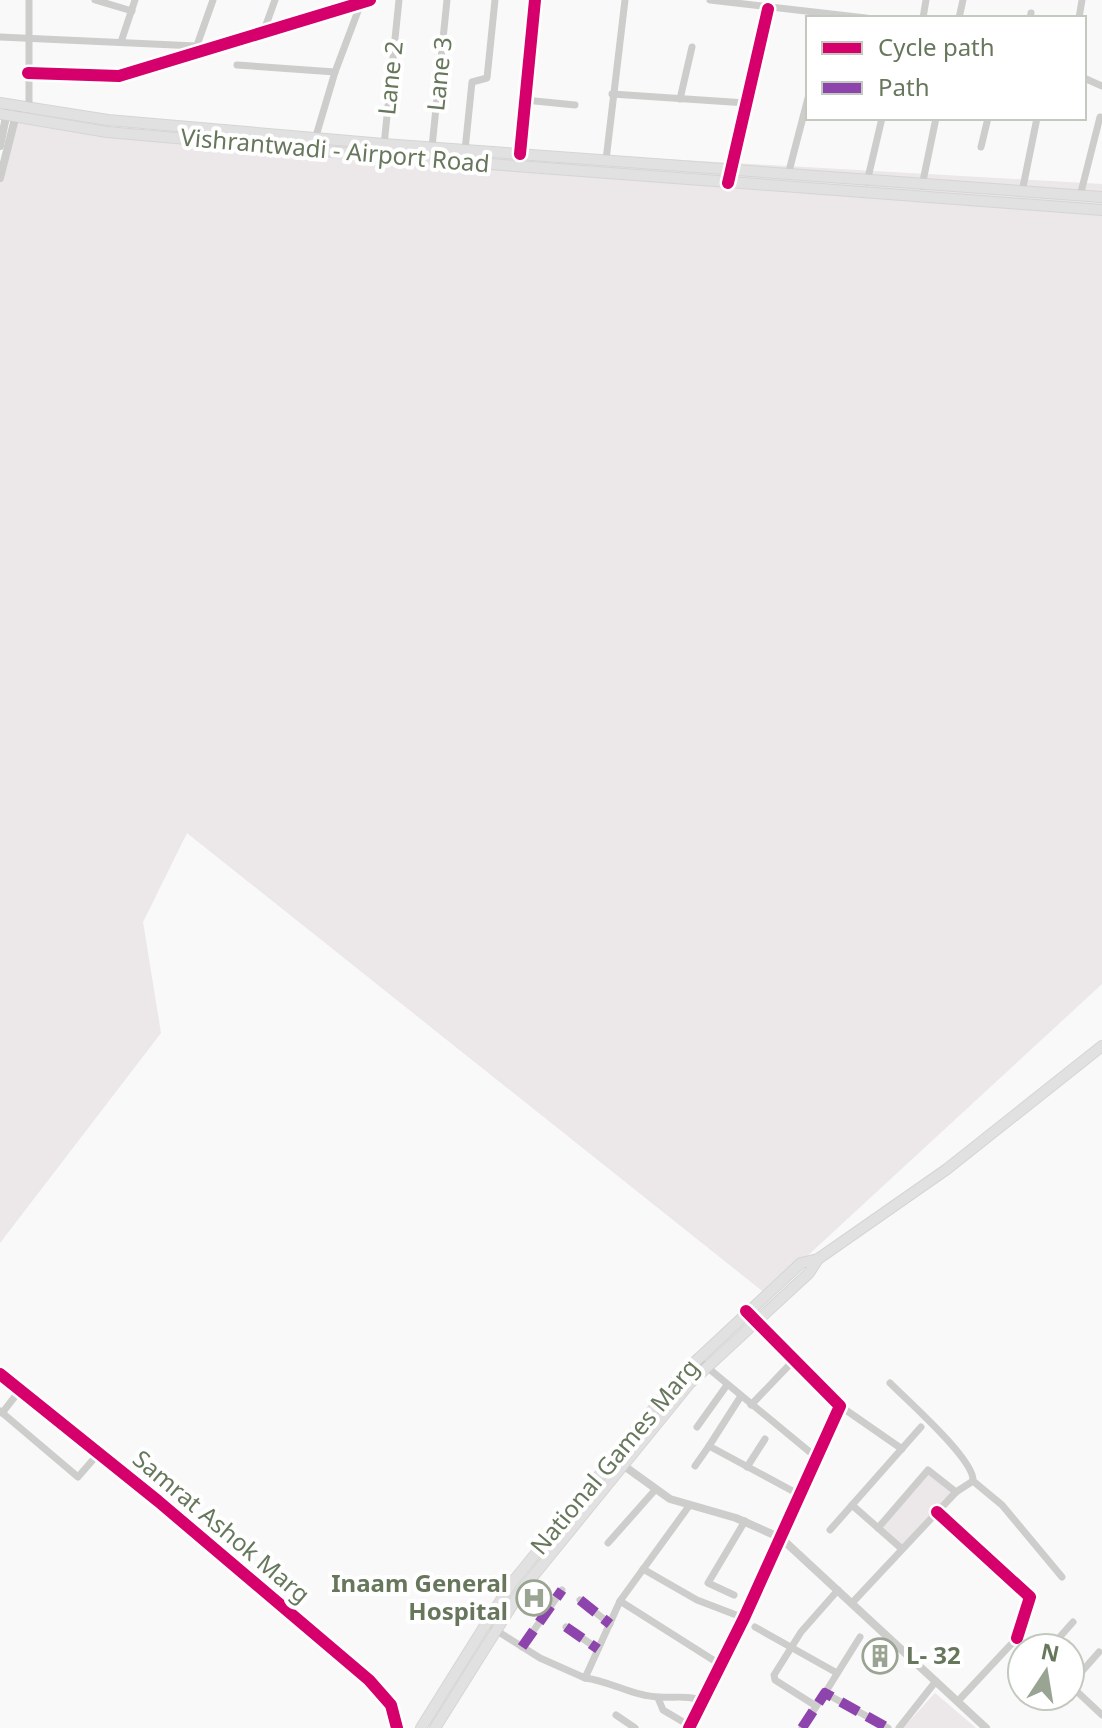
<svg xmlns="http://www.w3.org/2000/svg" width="1102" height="1728" viewBox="0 0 1102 1728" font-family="'Noto Sans',sans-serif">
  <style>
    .green { fill: #ece7e8 }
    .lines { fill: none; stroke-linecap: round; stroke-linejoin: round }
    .primary-casing { stroke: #d5d6d4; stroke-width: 12 }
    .minor { stroke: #cdcecc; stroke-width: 7 }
    .tertiary { stroke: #cdcecc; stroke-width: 8 }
    .primary { stroke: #e0e1e0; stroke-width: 10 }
    .quiet { stroke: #8e44ad; stroke-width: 10; stroke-dasharray: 20 10; stroke-linecap: butt }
    .cycleway-casing { stroke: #fff; stroke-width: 17 }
    .cycleway { stroke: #d6006c; stroke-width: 12 }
    .labels { text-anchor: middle; stroke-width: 8; stroke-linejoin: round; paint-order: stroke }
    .street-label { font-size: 24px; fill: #67775c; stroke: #fff }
    .poi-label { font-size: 24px; font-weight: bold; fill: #67775c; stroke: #fff; text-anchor: end }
  </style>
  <rect width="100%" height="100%" fill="#f9f9f9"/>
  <!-- green -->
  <g class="green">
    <path d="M15 122 1102 184V984L766 1294 187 833 143 922 161 1033 0 1243V179Z"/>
    <path d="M928 1470 956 1492 902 1549 878 1528Z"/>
    <path d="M935 1693 976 1728H903Z"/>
  </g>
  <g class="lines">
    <defs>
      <g id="primary">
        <path d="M0 103 108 120 384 144 1102 197"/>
        <path d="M0 114 107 132 383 156 1102 210"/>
        <path d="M421 1728 511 1584 681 1375 801 1263 818 1259 947 1169 1102 1046"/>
        <path d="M435 1728 521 1591 690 1383 809 1273 818 1259"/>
      </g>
    </defs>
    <!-- primary casing -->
    <use href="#primary" class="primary-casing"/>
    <!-- minor -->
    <g class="minor">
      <path d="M95 0 132 11"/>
      <path d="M710 0 866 18"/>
      <path d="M923 18 926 0"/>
      <path d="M959 18 963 0"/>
      <path d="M1030 18 1031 13"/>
      <path d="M1079 18 1082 0"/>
      <path d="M263 33 275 0"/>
      <path d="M0 37 196 46"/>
      <path d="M121 42 135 0"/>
      <path d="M196 48 213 0"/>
      <path d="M237 65 335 72"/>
      <path d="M28 73 119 76 370 0"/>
      <path d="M1084 78 1102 86"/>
      <path d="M612 94 746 103"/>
      <path d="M680 99 692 47"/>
      <path d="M525 100 575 105"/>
      <path d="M29 110V0"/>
      <path d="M316 136 335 72 361 3"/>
      <path d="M384 145 399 0"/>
      <path d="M432 147 447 0"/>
      <path d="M981 147 988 118"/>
      <path d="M465 150 472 82 487 78 495 0"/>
      <path d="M520 154 535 0"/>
      <path d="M606 160 625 0"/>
      <path d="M788 175 808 98"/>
      <path d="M867 182 882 118"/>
      <path d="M728 183 768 9"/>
      <path d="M922 186 936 118"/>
      <path d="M1022 192 1037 118"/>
      <path d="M1080 196 1100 117"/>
      <path d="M696 1358 817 1458"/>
      <path d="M890 1383C907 1400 975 1460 973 1481L1002 1505 1062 1577"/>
      <path d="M741 1396 709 1446 800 1495"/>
      <path d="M751 1405 794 1360"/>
      <path d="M840 1406 902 1449"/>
      <path d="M0 1411 78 1477 98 1454"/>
      <path d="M2 1413 20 1390"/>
      <path d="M697 1427 727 1385"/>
      <path d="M695 1466 709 1446"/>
      <path d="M747 1467 765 1439"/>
      <path d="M852 1505 902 1549"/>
      <path d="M937 1512 1030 1597 1017 1638"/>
      <path d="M878 1528 928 1470 956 1492"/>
      <path d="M830 1530 921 1427"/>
      <path d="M608 1543 655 1490"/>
      <path d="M643 1569 697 1600 744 1618"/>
      <path d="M734 1595 708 1583 745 1521"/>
      <path d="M580 1600 610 1624"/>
      <path d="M620 1601 721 1665"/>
      <path d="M852 1603 956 1492 973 1481"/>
      <path d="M566 1627 598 1649"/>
      <path d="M755 1627 837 1673"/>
      <path d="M494 1629 540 1658 585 1678 620 1601 689 1506"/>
      <path d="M1017 1638 1028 1648"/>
      <path d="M522 1647 562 1590"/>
      <path d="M1050 1648 1073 1622"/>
      <path d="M585 1678C610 1681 635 1697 660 1697 677 1698 687 1695 704 1701"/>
      <path d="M1070 1685 1102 1715"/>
      <path d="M1070 1685 1099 1652"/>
      <path d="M825 1693 860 1637"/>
      <path d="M658 1698 663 1710 690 1726"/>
      <path d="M958 1701 1017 1638"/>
      <path d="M816 1706 775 1680 774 1675 801 1632 838 1590"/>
      <path d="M616 1715 635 1728"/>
      <path d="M689 1728 744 1618 840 1406 746 1311"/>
      <path d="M802 1728 825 1693 888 1728"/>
      <path d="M899 1728 936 1681"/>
    </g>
    <!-- tertiary -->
    <g class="tertiary">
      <path d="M0 146 7 112"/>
      <path d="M0 178 17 111"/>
      <path d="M0 1374 158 1501 369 1680 391 1705 397 1728"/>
      <path d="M620 1463 670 1499 736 1518 781 1538 986 1728"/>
    </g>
    <!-- primary -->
    <use href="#primary" class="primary"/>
    <!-- quiet -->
    <g class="quiet">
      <path d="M580 1600 610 1624"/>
      <path d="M566 1627 598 1649"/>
      <path d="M522 1647 562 1590"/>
      <path d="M802 1728 825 1693 888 1728"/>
    </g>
    <defs>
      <g id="cycleway">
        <path d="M28 73 119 76 370 0"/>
        <path d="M520 154 535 0"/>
        <path d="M728 183 768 9"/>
        <path d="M0 1374 158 1501 369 1680 391 1705 397 1728"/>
        <path d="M937 1512 1030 1597 1017 1638"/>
        <path d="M689 1728 744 1618 840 1406 746 1311"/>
      </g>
    </defs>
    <!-- cycleway casing -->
    <use href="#cycleway" class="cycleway-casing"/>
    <!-- cycleway -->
    <use href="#cycleway" class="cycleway"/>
  </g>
  <!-- icons -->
  <defs>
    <symbol id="hospital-ring" viewBox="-11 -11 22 22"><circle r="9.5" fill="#fff" stroke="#9aa493" stroke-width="1.5"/><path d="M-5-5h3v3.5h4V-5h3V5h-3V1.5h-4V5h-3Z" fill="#9aa493"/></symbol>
    <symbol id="building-ring" viewBox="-11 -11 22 22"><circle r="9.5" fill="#fff" stroke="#9aa493" stroke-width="1.5"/><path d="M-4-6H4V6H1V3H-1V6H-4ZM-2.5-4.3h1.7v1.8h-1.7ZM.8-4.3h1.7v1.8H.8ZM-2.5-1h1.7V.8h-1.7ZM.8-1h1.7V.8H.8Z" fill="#9aa493"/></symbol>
  </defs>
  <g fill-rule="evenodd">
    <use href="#hospital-ring" x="514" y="1578" width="40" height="40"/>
    <use href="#building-ring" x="860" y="1636" width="40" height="40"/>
  </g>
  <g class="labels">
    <!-- street labels -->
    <g class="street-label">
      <text transform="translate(440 74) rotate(-84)" y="8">Lane 3</text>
      <text transform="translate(391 78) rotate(-84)" y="8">Lane 2</text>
      <text transform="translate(335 151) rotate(5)" y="8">Vishrantwadi - Airport Road</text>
      <text transform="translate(615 1457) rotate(-50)" y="8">National Games Marg</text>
      <text transform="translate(221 1527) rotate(40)" y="8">Samrat Ashok Marg</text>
    </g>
    <!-- poi labels -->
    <g class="poi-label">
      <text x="508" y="1592">Inaam General<tspan x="508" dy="28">Hospital</tspan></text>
      <text x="906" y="1664" text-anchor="start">L- 32</text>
    </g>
  </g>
  <!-- legend -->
  <rect x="806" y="16" width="280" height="104" fill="#ffffff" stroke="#c2c9be" stroke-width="2"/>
  <rect x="822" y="42" width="40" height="12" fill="#d6006c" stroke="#c2c9be" stroke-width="2"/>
  <text x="878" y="56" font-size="24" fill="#67775c">Cycle path</text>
  <rect x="822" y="82" width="40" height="12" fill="#8e44ad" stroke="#c2c9be" stroke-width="2"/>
  <text x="878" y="96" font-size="24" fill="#67775c">Path</text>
  <!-- north arrow -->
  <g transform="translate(1046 1672) rotate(12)"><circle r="38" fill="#ffffff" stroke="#c2c9be" stroke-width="2"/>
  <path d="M0-6L14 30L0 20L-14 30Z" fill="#9aa493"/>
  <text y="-12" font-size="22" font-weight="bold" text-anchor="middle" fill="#67775c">N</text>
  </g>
</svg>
